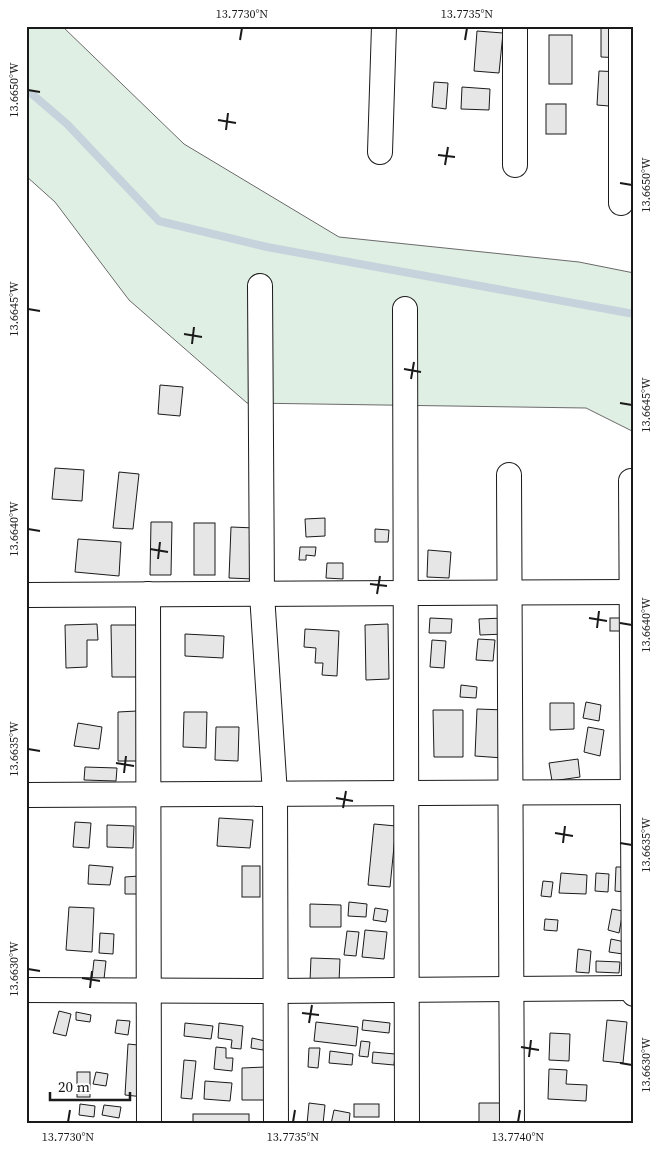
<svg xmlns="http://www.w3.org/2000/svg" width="660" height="1150" viewBox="0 0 660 1150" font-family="'Source Serif 4',serif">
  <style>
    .green { fill: #e0efe3; stroke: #6a6a6a }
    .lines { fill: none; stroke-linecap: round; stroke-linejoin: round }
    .stream { stroke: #c6d2dc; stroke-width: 8 }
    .building { fill: #e6e6e6; stroke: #1a1a1a }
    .minor-casing { stroke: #1a1a1a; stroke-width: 26 }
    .minor { stroke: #fff; stroke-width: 24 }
    .ticks { fill: none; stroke: #1a1a1a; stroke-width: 2 }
    .neatline { fill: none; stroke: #1a1a1a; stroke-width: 2 }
    .ticks-label { font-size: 12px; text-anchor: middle; fill: #1a1a1a }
  </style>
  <rect width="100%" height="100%" fill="#fff"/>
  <!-- green -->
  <path class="green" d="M26 26H62L184 144 339 237 579 262 634 273V432L586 408 247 403 129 300 55 202 26 176Z"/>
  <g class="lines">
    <!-- stream -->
    <path class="stream" d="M32 94 67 124 159 221 267 247 634 314"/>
  </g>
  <!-- building -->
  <g class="building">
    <path d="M601 26H625L624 58 601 57Z"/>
    <path d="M477 31 503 33 499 73 474 71Z"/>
    <rect x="549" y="35" width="23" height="49"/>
    <path d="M599 71 623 72 621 107 597 105Z"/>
    <path d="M434 82 448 83 446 109 432 107Z"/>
    <path d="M462 87 490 89 489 110 461 109Z"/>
    <rect x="546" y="104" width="20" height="30"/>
    <path d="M160 385 183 387 180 416 158 414Z"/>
    <path d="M55 468 84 470 82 501 52 499Z"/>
    <path d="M119 472 139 474 133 529 113 528Z"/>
    <path d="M325 518V536L306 537 305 519Z"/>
    <path d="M151 522H172L171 575H150Z"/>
    <rect x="194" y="523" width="21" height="52"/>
    <path d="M231 527 255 528 254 579 229 578Z"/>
    <path d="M375 529 389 530 388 542H375Z"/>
    <path d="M78 539 121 542 119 576 75 572Z"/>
    <path d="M300 547H316L315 556 306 555V560H299Z"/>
    <path d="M428 550 451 552 449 578 427 577Z"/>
    <path d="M327 563H343V579L326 578Z"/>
    <path d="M430 618 452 619 451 633H429Z"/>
    <path d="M504 618 505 634 480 635 479 619Z"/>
    <rect x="610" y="618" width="14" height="13"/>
    <path d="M97 624 98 640H87V667L66 668 65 625Z"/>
    <path d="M388 624 389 679 366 680 365 625Z"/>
    <path d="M111 625H143L144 677H112Z"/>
    <path d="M305 629 339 631 337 676 322 675 323 663H315L316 648 304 647Z"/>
    <path d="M185 634 224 636 223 658 185 656Z"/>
    <path d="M478 639 495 640 493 661 476 660Z"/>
    <path d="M432 640 446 641 444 668 430 667Z"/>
    <path d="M461 685 477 687 476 698 460 697Z"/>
    <path d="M586 702 601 705 599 721 583 718Z"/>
    <path d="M550 703H574V729L550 730Z"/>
    <path d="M477 709 505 710 503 758 475 756Z"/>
    <path d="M433 710H463V757H434Z"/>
    <path d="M137 711 138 761H118V712Z"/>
    <path d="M184 712H207L206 748 183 747Z"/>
    <path d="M78 723 102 727 99 749 74 746Z"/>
    <path d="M216 727H239L238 761 215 760Z"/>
    <path d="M588 727 604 730 600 756 584 752Z"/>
    <path d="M578 759 580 777 552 781 549 763Z"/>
    <path d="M85 767 117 768 116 781 84 780Z"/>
    <path d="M219 818 253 820 250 848 217 846Z"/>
    <path d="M75 822 91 823 89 848 73 847Z"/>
    <path d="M374 824 396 826 390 887 368 885Z"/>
    <path d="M107 825 134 826 133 848 107 847Z"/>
    <path d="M89 865 113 867 110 885 88 884Z"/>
    <rect x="242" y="866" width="18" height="31"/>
    <path d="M616 867H626L625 892 615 891Z"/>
    <path d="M561 873 587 875 586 894 559 893Z"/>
    <path d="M596 873 609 874 608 892 595 891Z"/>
    <path d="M139 876V894H125V877Z"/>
    <path d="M543 881 553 882 551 897 541 896Z"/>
    <path d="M349 902 367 904 366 917 348 916Z"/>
    <path d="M310 904 341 905V927H310Z"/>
    <path d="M69 907 94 908 92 952 66 950Z"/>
    <path d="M375 908 388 910 386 922 373 920Z"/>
    <path d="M612 909 623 911 619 933 608 930Z"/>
    <path d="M545 919 558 920 557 931 544 930Z"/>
    <path d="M365 930 387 932 384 959 362 957Z"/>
    <path d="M347 931 359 932 356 956 344 955Z"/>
    <path d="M100 933 114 934 113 954 99 953Z"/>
    <path d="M611 939 625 942 623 954 609 952Z"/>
    <path d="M578 949 591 951 589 973 576 972Z"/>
    <path d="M311 958 340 959 339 982 310 981Z"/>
    <path d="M94 960 106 961 104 979 92 978Z"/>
    <path d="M596 961 620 962 619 973 596 972Z"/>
    <path d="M59 1011 71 1014 66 1036 53 1033Z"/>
    <path d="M76 1012 91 1015 90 1022 76 1020Z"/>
    <path d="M117 1020 130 1021 128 1035 115 1033Z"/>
    <path d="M363 1020 390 1023 389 1033 362 1030Z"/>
    <path d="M607 1020 627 1022 623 1063 603 1061Z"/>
    <path d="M316 1022 358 1027 356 1046 314 1041Z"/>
    <path d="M185 1023 213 1026 211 1039 184 1036Z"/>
    <path d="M219 1023 243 1026 241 1049 231 1048 232 1040 218 1038Z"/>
    <path d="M550 1033 570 1034 569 1061 549 1060Z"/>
    <path d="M252 1038 265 1041 263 1050 251 1048Z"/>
    <path d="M361 1041 370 1042 368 1057 359 1056Z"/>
    <path d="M128 1044 148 1046 144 1097 125 1095Z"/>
    <path d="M216 1047 226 1048V1058H233L232 1071 214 1069Z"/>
    <path d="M309 1048H320L318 1068 308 1067Z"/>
    <path d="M330 1051 353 1054 352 1065 329 1063Z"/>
    <path d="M373 1052 395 1054 394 1065 372 1063Z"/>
    <path d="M184 1060 196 1061 192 1099 181 1098Z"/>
    <path d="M265 1067 266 1100H242V1068Z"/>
    <path d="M549 1069 567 1070 566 1084 587 1085 586 1101 548 1099Z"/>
    <rect x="77" y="1072" width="13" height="25"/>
    <path d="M96 1072 108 1074 106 1086 93 1084Z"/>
    <path d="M205 1081 232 1083 230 1101 204 1099Z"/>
    <path d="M309 1103 325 1105 323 1124H307Z"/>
    <path d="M479 1103H507L508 1122 479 1123Z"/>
    <path d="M80 1104 95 1106 94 1117 79 1115Z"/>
    <rect x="354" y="1104" width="25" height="13"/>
    <path d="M104 1105 121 1107 119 1118 102 1115Z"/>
    <path d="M334 1110 350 1113 349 1124H331Z"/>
    <rect x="193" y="1114" width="56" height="10"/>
  </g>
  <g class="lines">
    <defs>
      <g id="minor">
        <path d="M515 26V165"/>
        <path d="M621 26V203"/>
        <path d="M380 152 384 26"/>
        <path d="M260 286 262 594 275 794 276 1124"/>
        <path d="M405 309 407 1124"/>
        <path d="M509 475 512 1124"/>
        <path d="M631 481 634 994"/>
        <path d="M148 594 149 1124"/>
        <path d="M26 595 634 592"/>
        <path d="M26 795 634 792"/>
        <path d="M26 990 276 991 634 988"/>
      </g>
    </defs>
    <!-- minor casing -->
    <use href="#minor" class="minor-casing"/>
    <!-- minor -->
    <use href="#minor" class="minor"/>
  </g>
  <!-- ticks -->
  <path class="ticks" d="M240 40 242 28M465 40 467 28M28 90 40 92M218 120 236 123M226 130 228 113M438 155 455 157M445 165 448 147M620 183 632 185M28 309 40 311M184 334 202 337M192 344 194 327M404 369 421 372M411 379 414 362M620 403 632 405M28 529 40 531M150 549 168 552M158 559 160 542M370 584 387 586M377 594 380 576M589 618 607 621M620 623 632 625M597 628 599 611M28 749 40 751M116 763 134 766M124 773 126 756M336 798 353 801M343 808 346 791M555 833 573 836M563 843 565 826M620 843 632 845M28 969 40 971M82 978 100 981M90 988 92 971M302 1013 319 1015M309 1023 312 1005M521 1047 539 1050M529 1057 531 1040M620 1063 632 1065M68 1122 70 1110M293 1122 295 1110M518 1122 520 1110"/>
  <!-- border -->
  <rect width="660" height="1150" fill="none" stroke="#ffffff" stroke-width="55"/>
  <!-- scale -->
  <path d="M50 1092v8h80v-8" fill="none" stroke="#1a1a1a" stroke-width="2.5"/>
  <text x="58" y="1092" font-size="15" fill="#1a1a1a" stroke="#ffffff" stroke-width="4" paint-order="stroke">20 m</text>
  <rect x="28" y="28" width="604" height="1094" class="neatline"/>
  <g class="ticks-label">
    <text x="242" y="18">13.7730°N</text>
    <text x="467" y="18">13.7735°N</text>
    <text transform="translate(14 90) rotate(-90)" y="4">13.6650°W</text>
    <text transform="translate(646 185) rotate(-90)" y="4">13.6650°W</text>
    <text transform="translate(14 309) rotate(-90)" y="4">13.6645°W</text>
    <text transform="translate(646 405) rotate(-90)" y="4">13.6645°W</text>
    <text transform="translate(14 529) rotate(-90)" y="4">13.6640°W</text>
    <text transform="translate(646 625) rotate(-90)" y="4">13.6640°W</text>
    <text transform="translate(14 749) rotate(-90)" y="4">13.6635°W</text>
    <text transform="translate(646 845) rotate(-90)" y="4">13.6635°W</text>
    <text transform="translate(14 969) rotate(-90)" y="4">13.6630°W</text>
    <text transform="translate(646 1065) rotate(-90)" y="4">13.6630°W</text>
    <text x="68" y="1141">13.7730°N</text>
    <text x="293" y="1141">13.7735°N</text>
    <text x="518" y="1141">13.7740°N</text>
  </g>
</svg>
